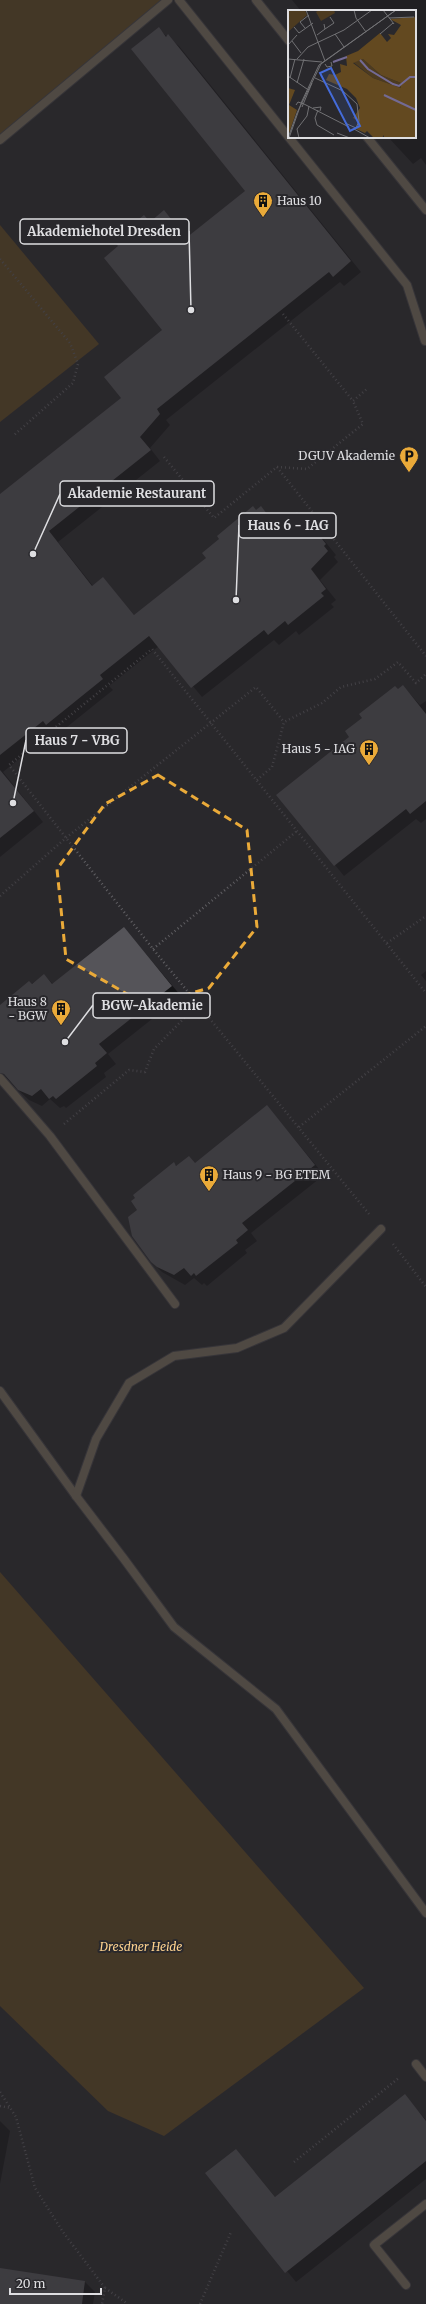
<svg xmlns="http://www.w3.org/2000/svg" width="426" height="2304" viewBox="0 0 426 2304" font-family="Merriweather,serif">
  <style>
    .forest { fill: #634920 }
    .shadow { fill: #0007 }
    .building { fill: #555459 }
    .lines { fill: none; stroke-linecap: round; stroke-linejoin: round }
    .lane-casing { stroke: #464549; stroke-width: 10 }
    .path { stroke: #605f63; stroke-width: 2.5; stroke-dasharray: 1 3; stroke-linecap: butt }
    .lane { stroke: #7d715f; stroke-width: 8 }
    .marked { fill: none; stroke: #eaaa39; stroke-width: 3; stroke-dasharray: 8 5; stroke-linejoin: round }
    .labels { text-anchor: middle; stroke-width: 4; stroke-linejoin: round; paint-order: stroke }
    .poi-label { font-size: 12px; fill: #dedee1; stroke: #29282c; text-anchor: end }
    .park-label { font-size: 12px; font-style: italic; fill: #fcd18e; stroke: #29282c }
    .inset-river { fill: none; stroke: #736a95; stroke-width: 2 }
    .inset-road { fill: none; stroke: #717174; stroke-width: 1 }
    .view { fill: #446bda; fill-opacity: 0.15; stroke: #446bda; stroke-width: 2 }
    .inset-edge { fill: none; stroke: #dedee1; stroke-width: 2 }
    .leader { fill: none; stroke: #dedee1; stroke-width: 1.5 }
    .callout-dot { fill: #dedee1; stroke: #29282c; stroke-width: 1.5 }
    .callout { fill: #29282c; stroke: #dedee1; stroke-width: 1.5 }
    .callout-label { font-size: 13px; text-anchor: middle; font-weight: bold; fill: #dedee1 }
  </style>
  <rect width="100%" height="100%" fill="#29282c"/>
  <!-- forest -->
  <g class="forest">
    <path d="M0 0H168L0 140Z"/>
    <path d="M0 225 99 344 0 422Z"/>
    <path d="M0 1572 364 1988 164 2136 108 2111 0 2006Z"/>
  </g>
  <!-- shadow -->
  <g class="shadow">
    <path d="M292 0H426V165L421 158 413 164 388 137H415V11H301Z"/>
    <path d="M158 29 179 46 361 272 344 286 340 282 166 420 170 425 150 448 160 461 58 542 93 586 103 578 135 616 207 558 260 507 278 526 304 518 314 528 336 555 334 557 338 562 320 580 336 600 331 604 334 607 299 635 296 631 279 645 274 640 202 697 159 646 109 686 113 690 57 735 54 731 3 772 43 822 0 857V495L122 398 163 330 150 223 164 212 188 238 247 191Z"/>
    <path d="M403 686 420 705 426 701V819L421 823 416 819 344 876 278 795 350 737Z"/>
    <path d="M124 928 181 996 108 1054 116 1064 104 1073 106 1077 66 1108 64 1106 60 1108 50 1099 42 1106 29 1100 0 1073V1006L44 975 53 984Z"/>
    <path d="M426 971V981L421 975Z"/>
    <path d="M267 1106 324 1175 251 1233 257 1241 245 1250 247 1253 207 1286 204 1283 202 1285 194 1278 185 1285 162 1272 151 1261 139 1210 174 1164 177 1166 196 1164Z"/>
    <path d="M405 2096 426 2120V2179L296 2282 207 2174 236 2150 276 2198Z"/>
    <path d="M0 2121 10 2131 0 2184Z"/>
    <path d="M0 2269 85 2282 95 2292 93 2304H0Z"/>
  </g>
  <!-- building -->
  <g class="building">
    <path d="M159 27 166 37 168 34 351 261 333 277 329 272 157 409 160 414 140 437 151 450 49 531 92 586 103 577 134 615 206 558 202 553 219 539 217 536 253 506 256 510 261 506 276 526 297 512 302 518 304 516 326 544 324 546 328 551 311 569 326 589 321 593 324 596 288 625 285 621 268 635 264 630 191 688 149 636 100 675 103 679 46 725 43 721 0 755V494L121 398 104 377 162 330 104 258 118 246 113 240 144 215 150 222 164 210 186 238 245 191 131 49Z"/>
    <path d="M403 685 426 714V801L410 814 406 809 334 866 276 795 349 737 345 731 362 718 359 714 395 686 398 689Z"/>
    <path d="M0 770 34 811 0 838Z"/>
    <path d="M124 927 172 986 99 1044 107 1053 95 1063 97 1066 56 1099 53 1096 49 1099 41 1089 32 1096 18 1090 4 1074 0 1073V1005L29 981 32 984 44 974 52 984Z"/>
    <path d="M267 1105 315 1165 242 1223 248 1230 236 1240 238 1243 196 1276 194 1273 191 1276 184 1268 174 1275 157 1267 151 1262 132 1236 128 1217 137 1210 131 1201 135 1198 133 1195 174 1162 176 1166 189 1156 195 1163Z"/>
    <path d="M405 2094 426 2121V2161L285 2273 205 2173 236 2149 275 2197Z"/>
    <path d="M0 2268 85 2281 82 2304H0Z"/>
  </g>
  <g class="lines">
    <defs>
      <g id="lane">
        <path d="M179 0 407 285 425 341"/>
        <path d="M256 0 289 41"/>
        <path d="M367 137 426 210"/>
        <path d="M0 140 168 0"/>
        <path d="M0 1078 50 1136 175 1304"/>
        <path d="M0 1391 76 1496 124 1559 174 1627 276 1709 426 1913"/>
        <path d="M76 1496 96 1439 129 1383 174 1356 237 1348 284 1328 381 1229"/>
        <path d="M416 2064 426 2077"/>
        <path d="M406 2285 374 2245 426 2204"/>
      </g>
    </defs>
    <!-- lane casing -->
    <use href="#lane" class="lane-casing"/>
    <!-- path -->
    <g class="path">
      <path d="M0 259 70 343 78 364 73 383 13 436"/>
      <path d="M283 314 353 401 368 388"/>
      <path d="M164 457 214 518 277 467 426 656"/>
      <path d="M277 467 307 469 363 424 353 401"/>
      <path d="M257 780 272 767 284 722 322 703 341 687 375 679 398 662 416 683 426 674"/>
      <path d="M0 896 67 837 256 687 284 722"/>
      <path d="M387 943 426 916"/>
      <path d="M153 949 297 831"/>
      <path d="M64 1124 129 1070 145 1072 154 1049 198 1004"/>
      <path d="M299 1127 426 1026"/>
      <path d="M369 1214 153 949 9 765 152 649 426 993"/>
      <path d="M393 1244 426 1287"/>
      <path d="M0 2092 16 2117 35 2188 63 2232 105 2288 102 2304"/>
      <path d="M0 2106 11 2108"/>
      <path d="M294 2162 400 2077"/>
      <path d="M105 2288 128 2304"/>
      <path d="M200 2304 231 2232"/>
    </g>
    <!-- lane -->
    <use href="#lane" class="lane"/>
  </g>
  <!-- marked area -->
  <path d="M0 0H426V2304H0ZM158 775 247 830 257 927 209 988 148 1006 66 959 57 869 105 804Z" fill="#29282c" fill-opacity=".55" fill-rule="evenodd"/>
  <path class="marked" d="M158 775 247 830 257 927 209 988 148 1006 66 959 57 869 105 804Z"/>
  <!-- icons -->
  <defs>
    <symbol id="building-pin" viewBox="-11 -11 22 30"><path d="M0 17L-7.5 6A9.5 9.5 0 1 1 7.5 6Z" fill="#eaaa39" stroke="#29282c"/><path d="M-4-6H4V6H1V3H-1V6H-4ZM-2.5-4.3h1.7v1.8h-1.7ZM.8-4.3h1.7v1.8H.8ZM-2.5-1h1.7V.8h-1.7ZM.8-1h1.7V.8H.8Z" fill="#111"/></symbol>
    <symbol id="parking-pin" viewBox="-11 -11 22 30"><path d="M0 17L-7.5 6A9.5 9.5 0 1 1 7.5 6Z" fill="#eaaa39" stroke="#29282c"/><path d="M-3.5-5.5H1a3.5 3.5 0 0 1 0 7H-1V5.5H-3.5ZM-1-3.4V-.6H.8a1.4 1.4 0 0 0 0-2.8Z" fill="#111"/></symbol>
  </defs>
  <g fill-rule="evenodd">
    <use href="#building-pin" x="252" y="190" width="22" height="30"/>
    <use href="#parking-pin" x="398" y="445" width="22" height="30"/>
    <use href="#building-pin" x="358" y="738" width="22" height="30"/>
    <use href="#building-pin" x="50" y="998" width="22" height="30"/>
    <use href="#building-pin" x="198" y="1164" width="22" height="30"/>
  </g>
  <g class="labels">
    <!-- poi labels -->
    <g class="poi-label">
      <text x="277" y="205" text-anchor="start">Haus 10</text>
      <text x="395" y="460">DGUV Akademie</text>
      <text x="355" y="753">Haus 5 - IAG</text>
      <text x="47" y="1006">Haus 8<tspan x="47" dy="14">- BGW</tspan></text>
      <text x="223" y="1179" text-anchor="start">Haus 9 - BG ETEM</text>
    </g>
    <!-- park labels -->
    <g class="park-label">
      <text x="141" y="1951">Dresdner Heide</text>
    </g>
  </g>
  <!-- overview -->
  <g transform="translate(288 10)">
    <rect width="128" height="128" fill="#29282c"/>
    <path d="M0 0H17L19 5 0 22ZM31 0H46L47 3 33 11 28 2ZM75 49 93 65 113 73V78L85 68 65 52Z" fill="#4d3b20"/>
    <path d="M128 7V128H96V125L94 128H86L79 121 77 123 68 119 71 111 65 108 72 98 68 88 59 79 38 70 41 64 47 65 53 62 52 54 59 56 58 46 70 41 92 23 99 32 103 28 100 24 106 25 113 15 102 9ZM75 49 93 65 113 73V78L85 68 65 53ZM0 78 7 80 1 95 9 100 0 126Z" fill="#634920" fill-rule="evenodd"/>
    <path class="inset-river" d="M72 50 80 59 105 74 111 76 122 67H128M45 52 59 47M96 85 128 100"/>
    <path class="inset-road" d="M18 0 37 51M66 0 68 8 78 22M95 0 106 14M101 8 126 7M6 17 11 23 25 13M17 18 12 12 21 5M37 19 46 13 42 7M47 24 56 37M92 24 105 13M29 25 37 19 36 14M4 31 13 43M0 35 9 25M0 49 34 52M9 49 20 37 56 20 84 0M37 54 39 57 44 56 43 52M0 66 19 79M2 68 7 49M27 68 55 81 69 94 71 111 68 118 57 113M9 73 16 49M8 95 10 92 16 94 61 117M14 97 24 73M25 98 33 97 32 101M30 100 27 108 29 115 46 125M66 119 82 128M49 123 62 128M0 128 9 103 33 54 108 0M1 128 14 91 31 55 108 0M11 128 9 119 19 106 21 96"/>
    <path class="view" d="M43 58 72 116 62 121 32 63Z"/>
    <rect width="128" height="128" class="inset-edge"/>
  </g>
  <!-- callouts -->
  <path class="leader" d="M191 310L189 231M33 554L60 494M236 600L239 525M13 803L26 740M65 1042L93 1005"/>
  <g class="callout-dot">
    <circle cx="191" cy="310" r="4"/>
    <circle cx="33" cy="554" r="4"/>
    <circle cx="236" cy="600" r="4"/>
    <circle cx="13" cy="803" r="4"/>
    <circle cx="65" cy="1042" r="4"/>
  </g>
  <g class="callout">
    <rect x="20" y="219" width="169" height="25" rx="4"/>
    <rect x="60" y="481" width="154" height="25" rx="4"/>
    <rect x="239" y="513" width="97" height="25" rx="4"/>
    <rect x="26" y="728" width="101" height="25" rx="4"/>
    <rect x="93" y="993" width="117" height="25" rx="4"/>
  </g>
  <g class="callout-label">
    <text x="104" y="236">Akademiehotel Dresden</text>
    <text x="137" y="498">Akademie Restaurant</text>
    <text x="288" y="530">Haus 6 - IAG</text>
    <text x="77" y="745">Haus 7 - VBG</text>
    <text x="152" y="1010">BGW-Akademie</text>
  </g>
  <!-- scale -->
  <path d="M10 2288v6h91v-6" fill="none" stroke="#dedee1" stroke-width="2"/>
  <text x="16" y="2288" font-size="12" fill="#dedee1" stroke="#29282c" stroke-width="3" paint-order="stroke">20 m</text>
</svg>
